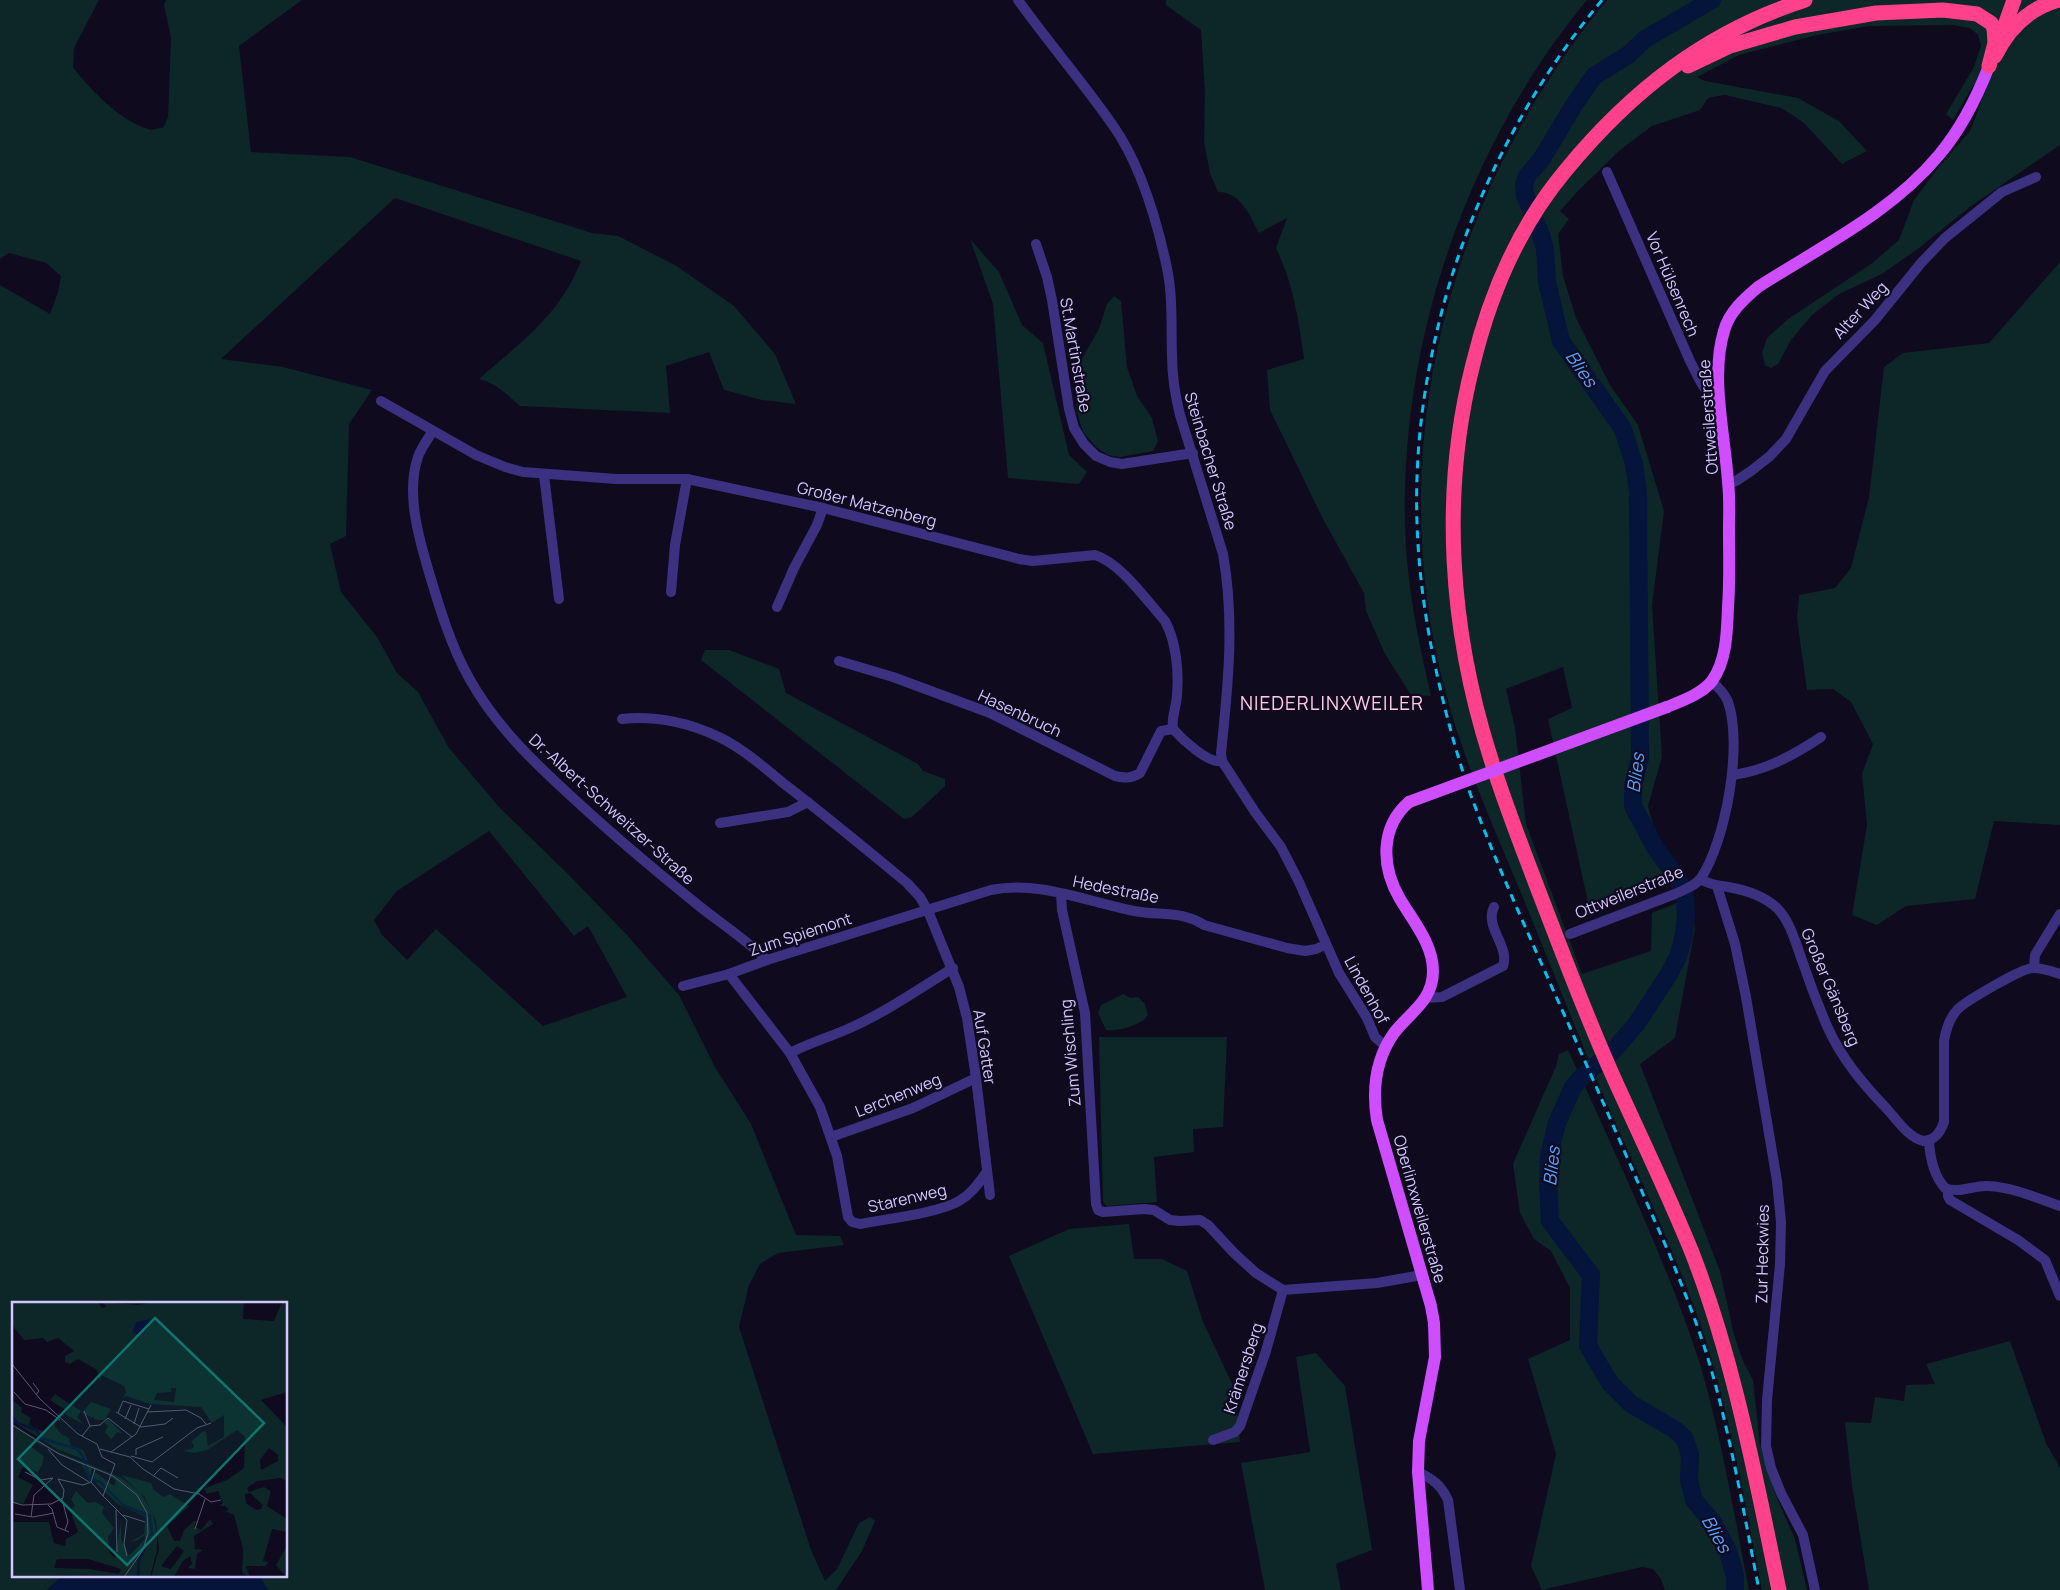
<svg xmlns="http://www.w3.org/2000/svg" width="2060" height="1590" viewBox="0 0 2060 1590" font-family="Manrope,sans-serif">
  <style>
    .green { fill: #0d2628; fill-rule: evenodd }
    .water { fill: #05143b }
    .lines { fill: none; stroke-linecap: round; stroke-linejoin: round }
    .river { stroke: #05143b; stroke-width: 18 }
    .minor { stroke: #3c3180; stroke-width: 10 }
    .major { stroke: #cd4dff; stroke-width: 12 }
    .highway { stroke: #ff418b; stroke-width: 15 }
    .rail { stroke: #00c3f1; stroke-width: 3; stroke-dasharray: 8 6; stroke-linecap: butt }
    .major-bridge { stroke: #cd4dff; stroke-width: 12 }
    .labels { text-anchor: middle; stroke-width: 4.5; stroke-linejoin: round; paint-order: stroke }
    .street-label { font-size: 16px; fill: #d2c6ff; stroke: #0f0a1d }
    .water-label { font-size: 18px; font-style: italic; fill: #54a0ff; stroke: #0f0a1d }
    .quarter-label { font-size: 19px; letter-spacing: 1px; fill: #ffc8e6; stroke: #0f0a1d }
    .inset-river { fill: none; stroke: #05143b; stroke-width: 2.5 }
    .inset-road { fill: none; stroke: #5d5577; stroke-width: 1 }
    .view { fill: #0f766e; fill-opacity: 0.15; stroke: #0f766e; stroke-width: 2.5 }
    .inset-edge { fill: none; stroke: #d2c6ff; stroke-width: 2.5 }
  </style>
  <rect width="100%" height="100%" fill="#0f0a1d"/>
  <!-- green -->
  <g class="green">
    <path d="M0 0H99L74 48 73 67C90 90 121 121 148 129 153 131 159 128 164 127L168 117 171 38 164 5 166 0H302L239 46 251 152 350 157 592 233 618 236 675 265 734 306 775 354 796 404 762 400 724 390 709 352 666 366 670 413 520 406C505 393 499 385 479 379 521 342 560 315 581 261L395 198 221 359 283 367 372 390 349 424 346 536 330 544 341 592 377 637 397 673 418 692 449 748 500 808 567 873 627 935 679 995 715 1067 751 1124 796 1235 840 1236 844 1245 778 1253 760 1264 749 1285 739 1327 811 1550 825 1581 837 1569 859 1523 870 1517 875 1521 862 1551 836 1590H268L259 1576H286V1304H14V1576H65L60 1578 47 1590H0V285L50 314 58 292 61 276 46 263 9 253 0 259ZM489 831 574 936 588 926 627 997 543 1026 436 929 407 960 382 935 374 920 397 891Z"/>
    <path d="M1166 0H1587C1468 144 1401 337 1405 524 1406 582 1418 639 1431 696L1411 695 1385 654 1366 611 1364 593 1323 519 1270 410 1267 370 1304 359C1299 322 1293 282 1276 248L1287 218 1259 233C1250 216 1241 192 1218 192L1210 173 1204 142 1205 93 1201 30 1166 5Z"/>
    <path d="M1607 0H2060V145L1971 206 1919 248 1882 274 1839 294 1812 315 1791 340 1778 364 1771 368 1765 365 1762 353 1767 338 1788 319 1871 264 1899 240 1914 200 1938 168 1970 131 1987 87 1974 84 1953 120 1946 114 1974 67 1981 46 1978 35 1970 28 1952 25 1869 26 1817 35 1739 55 1697 77 1705 81 1798 98 1839 121 1867 151 1842 164 1803 122 1781 108 1725 95 1708 98 1700 110 1652 126 1620 150 1577 192 1560 211 1569 219 1558 234 1563 276 1576 318 1610 385 1638 425 1664 511 1652 605 1662 757 1648 806 1658 843 1675 863 1672 875 1666 883 1630 897 1591 916 1548 719 1572 708 1563 667 1506 689 1515 728 1526 824 1582 974 1651 951 1652 913 1691 897 1695 928 1675 1038 1640 1064 1720 1271 1734 1335 1743 1361 1753 1380 1760 1445 1776 1496 1795 1539 1807 1590H1762C1744 1496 1728 1399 1695 1309 1667 1234 1633 1163 1601 1090 1574 1025 1548 959 1521 893 1494 828 1464 762 1446 694 1380 451 1448 192 1607 0Z"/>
    <path d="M970 239 999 272 1022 325 1043 343 1069 455 1087 472 1079 484 1008 478 993 304Z"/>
    <path d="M2060 262V825L1994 821 1975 899 1906 906 1877 925 1852 915 1867 825 1862 774 1873 744 1851 702 1833 689 1807 690 1797 619 1799 595 1835 588 1851 568 1869 497 1884 367 1903 353 1989 343Z"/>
    <path d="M1114 296 1121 301 1127 367 1137 396 1152 418 1158 441 1153 451 1120 457 1108 455 1096 447 1083 432 1076 409 1078 365 1099 329 1107 304Z"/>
    <path d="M705 650H729L779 669 786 693 918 764 923 771 945 779V786L912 817 904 819 701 660Z"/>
    <path d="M1123 994 1130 998 1138 997 1145 1004 1148 1015C1142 1025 1117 1032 1106 1030L1098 1013 1101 1005Z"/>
    <path d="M1099 1037H1227L1223 1127 1193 1129 1194 1152 1154 1157 1157 1202 1107 1206 1103 1202Z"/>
    <path d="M1568 1050C1590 1097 1611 1144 1632 1191 1657 1248 1681 1305 1700 1364 1722 1438 1734 1515 1749 1590H1665L1661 1579 1653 1569 1642 1567 1542 1590 1531 1566 1556 1454 1528 1359 1570 1340V1288L1551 1251 1534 1239 1520 1213 1513 1164 1556 1066 1559 1054Z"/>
    <path d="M1129 1224 1134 1259H1162L1187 1271 1203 1322 1235 1390 1240 1442 1093 1454 1009 1256 1069 1229Z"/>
    <path d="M2010 1341 2046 1443 2060 1468V1590H1869L1852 1486 1845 1422 1871 1423 1875 1397 1904 1401 1906 1385 1935 1384 1926 1364Z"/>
    <path d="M1316 1353 1345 1386 1372 1550 1336 1564 1341 1590H1265L1241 1463 1310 1452 1296 1357Z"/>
  </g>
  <!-- water -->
  <path class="water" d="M65 1576H259L268 1590H47L60 1578Z"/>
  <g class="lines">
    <!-- river -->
    <path class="river" d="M1712 0 1645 39 1628 55 1594 76 1574 105 1541 160 1527 176 1524 185 1525 195 1541 235 1545 249 1547 282 1561 341 1623 429 1634 464 1638 492 1640 758 1633 786V806L1656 849 1677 877 1685 895 1686 919 1683 939 1678 957 1669 974 1637 1023 1614 1050 1581 1078 1573 1087 1557 1123 1549 1156 1548 1180 1550 1221 1591 1275 1588 1346 1610 1383 1631 1404 1674 1429 1685 1439 1690 1455 1689 1480 1694 1500 1714 1524 1728 1551 1735 1576V1590"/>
    <!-- minor -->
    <g class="minor">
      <path d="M1018 0C1048 42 1082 81 1112 124 1140 163 1157 221 1167 268 1173 297 1171 326 1172 355 1172 376 1175 395 1180 415L1223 554C1235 621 1228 687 1221 753L1222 761 1255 812 1281 847 1299 882 1339 973 1367 1018 1375 1037 1385 1046"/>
      <path d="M1607 172 1690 361C1698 376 1704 394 1720 402"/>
      <path d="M1036 244 1047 277 1052 300 1069 409 1074 428 1084 444 1096 456 1110 462 1122 464 1193 453"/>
      <path d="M381 401 476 455 505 467 523 472 616 479H687L823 508 1019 559 1033 561 1095 555C1121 563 1147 601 1165 621 1176 641 1179 671 1177 694 1177 706 1171 717 1173 729 1182 739 1208 764 1222 761"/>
      <path d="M433 431C427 440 421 448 418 457 406 492 418 535 428 569 439 606 450 644 469 678 497 729 541 769 584 808 619 840 656 871 693 901 717 921 744 938 767 960"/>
      <path d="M544 475 559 599"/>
      <path d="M1729 484 1736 481 1751 471 1770 456 1786 439 1825 371 1875 320 1921 263 1945 238 2002 192 2036 177"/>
      <path d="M671 592 675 545 687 479"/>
      <path d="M777 607 794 568 817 525 823 508"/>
      <path d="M839 661 893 677 990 713 1115 776C1125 778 1131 779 1140 773L1161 731 1173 729"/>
      <path d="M622 719C655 715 691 723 721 738 743 749 764 767 783 783 825 815 866 849 907 883L920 897 928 911 959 987 967 1018 976 1078 990 1195"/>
      <path d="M1732 775C1765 771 1794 755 1821 737"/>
      <path d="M720 823 788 812 808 802"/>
      <path d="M1700 879C1710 885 1717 885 1728 887 1746 890 1764 896 1777 908 1791 922 1796 945 1803 963 1810 984 1818 1005 1827 1026 1841 1058 1863 1084 1887 1109 1897 1120 1908 1137 1923 1141 1935 1140 1940 1133 1944 1122V1041C1946 1029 1949 1018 1958 1009 1966 1001 2022 968 2033 968 2043 968 2051 971 2060 974"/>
      <path d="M1717 886 1735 944 1746 997 1777 1181 1781 1222 1780 1264 1767 1400 1766 1446 1771 1468 1781 1493 1803 1535 1815 1590"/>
      <path d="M1061 894 1062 910 1085 1013 1096 1204 1098 1210 1103 1212 1144 1209 1154 1210 1170 1220 1180 1221 1200 1220 1208 1225 1234 1253 1256 1273 1283 1290 1377 1283 1422 1275"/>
      <path d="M1570 934 1675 894C1684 890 1695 886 1701 878 1726 840 1743 745 1728 702 1725 693 1718 688 1712 681"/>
      <path d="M2034 968 2035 955 2060 914"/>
      <path d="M729 974 790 1053 820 1107 837 1156 848 1217 852 1222 860 1224C885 1219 939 1213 959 1201 971 1194 978 1184 986 1173"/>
      <path d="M683 986 729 974 767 960 991 890C1039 880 1087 902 1134 911 1159 916 1181 910 1204 925L1287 948 1305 951 1316 949 1325 945"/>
      <path d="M1426 998 1442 997 1503 966C1510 946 1484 927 1494 907"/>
      <path d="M790 1053C809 1043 830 1037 850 1028 886 1012 919 989 953 968"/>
      <path d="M831 1137 913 1108 976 1078"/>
      <path d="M1929 1141C1930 1157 1934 1176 1945 1188 1959 1194 1974 1185 1988 1186 2012 1187 2037 1198 2060 1206"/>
      <path d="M1948 1190V1196L1950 1200 2018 1240 2045 1260 2060 1296"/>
      <path d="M1213 1440 1235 1432 1240 1426 1266 1351 1283 1290"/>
      <path d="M1418 1472C1433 1479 1441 1485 1448 1500L1460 1590"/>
    </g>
    <!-- major -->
    <g class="major">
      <path d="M1667 707C1681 701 1702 694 1712 681 1727 660 1727 631 1728 607 1730 582 1729 557 1729 531 1729 515 1730 498 1728 482 1725 435 1710 377 1724 331 1729 312 1744 299 1758 287 1820 247 1891 213 1939 155 1961 129 1977 97 1989 66"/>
      <path d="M1409 802C1380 827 1381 867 1400 899 1413 921 1433 944 1433 971 1433 1001 1410 1012 1394 1033 1375 1060 1372 1089 1377 1120L1431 1306 1434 1323 1435 1357 1419 1441 1418 1472 1428 1590"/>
    </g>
    <!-- highway -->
    <g class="highway">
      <path d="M2000 39 2014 0"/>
      <path d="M1995 56C2009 28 2029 8 2059 0"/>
      <path d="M1688 66 1730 46 1795 27 1876 13 1943 10 1977 14 1991 23 1994 28 1995 43 1989 66"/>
      <path d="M1779 1590C1755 1475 1734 1359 1691 1250 1667 1191 1639 1134 1613 1076 1586 1016 1563 954 1539 892 1522 847 1504 802 1490 756 1450 630 1440 493 1473 364 1490 294 1519 226 1566 170 1631 91 1706 32 1805 0"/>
    </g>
    <!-- rail -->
    <path class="rail" d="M1602 0C1529 88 1474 193 1444 303 1410 430 1408 541 1436 670 1445 711 1456 753 1470 793 1495 861 1525 926 1554 992 1593 1078 1630 1165 1668 1251 1683 1288 1698 1325 1709 1362 1731 1437 1744 1514 1759 1590"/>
    <!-- major-bridge -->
    <path class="major-bridge" d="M1409 802 1667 707"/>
  </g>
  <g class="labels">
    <!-- street labels -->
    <g class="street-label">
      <text transform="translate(1673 284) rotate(67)" y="6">Vor Hülsenrech</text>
      <text transform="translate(1860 310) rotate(-47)" y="6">Alter Weg</text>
      <text transform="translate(1076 355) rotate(80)" y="6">St.Martinstraße</text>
      <text transform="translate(1708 417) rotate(-94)" y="6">Ottweilerstraße</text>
      <text transform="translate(1211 461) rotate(73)" y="6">Steinbacher Straße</text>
      <text transform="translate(867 504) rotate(14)" y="6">Großer Matzenberg</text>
      <text transform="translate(1020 713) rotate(25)" y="6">Hasenbruch</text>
      <text transform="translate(612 809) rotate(42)" y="6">Dr.-Albert-Schweitzer-Straße</text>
      <text transform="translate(1116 889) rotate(11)" y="6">Hedestraße</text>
      <text transform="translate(1629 892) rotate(-22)" y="6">Ottweilerstraße</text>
      <text transform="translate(800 934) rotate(-18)" y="6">Zum Spiemont</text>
      <text transform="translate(1831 987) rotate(67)" y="6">Großer Gänsberg</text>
      <text transform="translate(1367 990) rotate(61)" y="6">Lindenhof</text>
      <text transform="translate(985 1047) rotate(81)" y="6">Auf Gatter</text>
      <text transform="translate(1070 1053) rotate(-95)" y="6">Zum Wischling</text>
      <text transform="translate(898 1095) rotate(-22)" y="6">Lerchenweg</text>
      <text transform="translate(907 1198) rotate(-13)" y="6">Starenweg</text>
      <text transform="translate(1420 1209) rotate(74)" y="6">Oberlinxweilerstraße</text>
      <text transform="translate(1762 1254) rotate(-89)" y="6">Zur Heckwies</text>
      <text transform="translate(1243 1368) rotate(-72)" y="6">Krämersberg</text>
    </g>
    <!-- water labels -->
    <g class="water-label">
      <text transform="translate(1581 369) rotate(55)" y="6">Blies</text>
      <text transform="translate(1636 773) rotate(-83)" y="6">Blies</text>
      <text transform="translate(1552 1166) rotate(-84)" y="6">Blies</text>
      <text transform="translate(1716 1534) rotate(60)" y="6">Blies</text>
    </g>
    <!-- quarter labels -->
    <g class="quarter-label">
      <text x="1332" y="710">NIEDERLINXWEILER</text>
    </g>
  </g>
  <!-- overview -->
  <g transform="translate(12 1302)">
    <rect width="275" height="275" fill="#0f0a1d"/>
    <path d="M0 0H86L90 6 94 5 91 0 126 3 140 0H232L231 17 262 19 270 0H275V90L249 98 275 125V179L269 176 245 179 235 186 237 190 252 185 259 189 255 204 275 217V230L260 227 251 259 256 260 254 264H234L238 275 230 271 231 247 222 213 213 209 217 208 213 204H207L211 201 206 189 194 192 193 186 215 178 232 166 233 135 225 128 195 148 182 151 171 149 181 146 182 143 179 140 190 130 194 129 196 144 212 135V113L200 121 189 105 138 102 114 94 110 97 114 90 112 84 89 73V80L85 68 66 57 58 62 53 60V54L62 49 46 36 35 40 31 36 12 38 0 23ZM159 86H164L162 100 142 98 145 91 159 90ZM257 146 266 153V159L249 168 248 158ZM238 191 251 203 249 207 244 208 234 201 233 192ZM43 92 69 109 65 115 71 122 54 113 55 109 38 98ZM0 98 10 106 9 110 19 116 17 123 34 131 42 123 49 132 57 136 59 144 71 148 76 159 45 147 0 119ZM79 100 99 107 93 118H86L70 111ZM96 117 109 130V132L106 130 99 137 93 130 96 124 92 121ZM0 121 44 149 108 175 128 190 140 210 145 230V249L138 275H0V220H37L42 241 53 244 54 237 66 230 58 208 63 204 59 197 64 189 76 201 84 200 92 205 90 211 102 226 96 235 97 250 103 256 109 219V236L117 254 133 237V233L126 238 118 240 132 232 134 215 106 202 81 178 83 170 102 184 104 179 94 171 80 166 78 178 70 163 21 139 18 144 32 154 30 163 26 170 11 165 6 175 21 183 11 202 0 201ZM45 257H76L109 267 107 272 77 267 42 266ZM109 173 139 181 141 187 151 195 158 192 177 204 155 224 162 239H168L172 228 182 219H185L182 224 189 228 198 217 201 222 182 234 183 247 191 248 185 252 183 267 176 266 180 262 178 254 171 259 162 275H139L147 247 144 219 132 194ZM165 244 172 249 159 267 149 264ZM275 244V275H274L264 263Z" fill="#0d2628" fill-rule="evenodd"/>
    <path d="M139 17 132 33 120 31 124 20Z" fill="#05143b"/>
    <path class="inset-river" d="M0 114 5 121 25 128 28 136 65 147 71 154 77 176 88 180 111 203 138 214 140 232 127 259 126 275"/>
    <path class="inset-road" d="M0 62 28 97 66 132 85 142 90 155 103 162 91 194 115 218 112 242 115 254M21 81 27 89 24 93M2 90 13 102 34 108 48 118M72 109 78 124M104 110 129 125 153 122 161 116M135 110 174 108 189 116 194 122M106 111 111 99 137 107M113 117 119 103M122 122 127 106M0 123 47 152 101 174 125 193 135 211 136 231 131 248 112 275M70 134 78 124 88 123 96 116 120 135M36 147 50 163 77 180M88 147 118 155 131 167 162 187 187 192 199 200 209 198M99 150 124 132 139 103M124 153V147L151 135M119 154 140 160 185 126 199 121M83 167 79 180 91 194M13 170 29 178 41 176M142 173 149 166 166 176M50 197 56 220 53 228M0 200 10 203 39 202 51 196 52 188 46 177 71 183 79 180M36 203 40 207 45 225 57 230M104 208 105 250M3 212 21 215 42 211M111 213 133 220M19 215 22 193 41 176M183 227 193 197"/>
    <path class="view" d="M143 16 252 121 115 263 6 157Z"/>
    <rect width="275" height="275" class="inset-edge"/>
  </g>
</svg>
